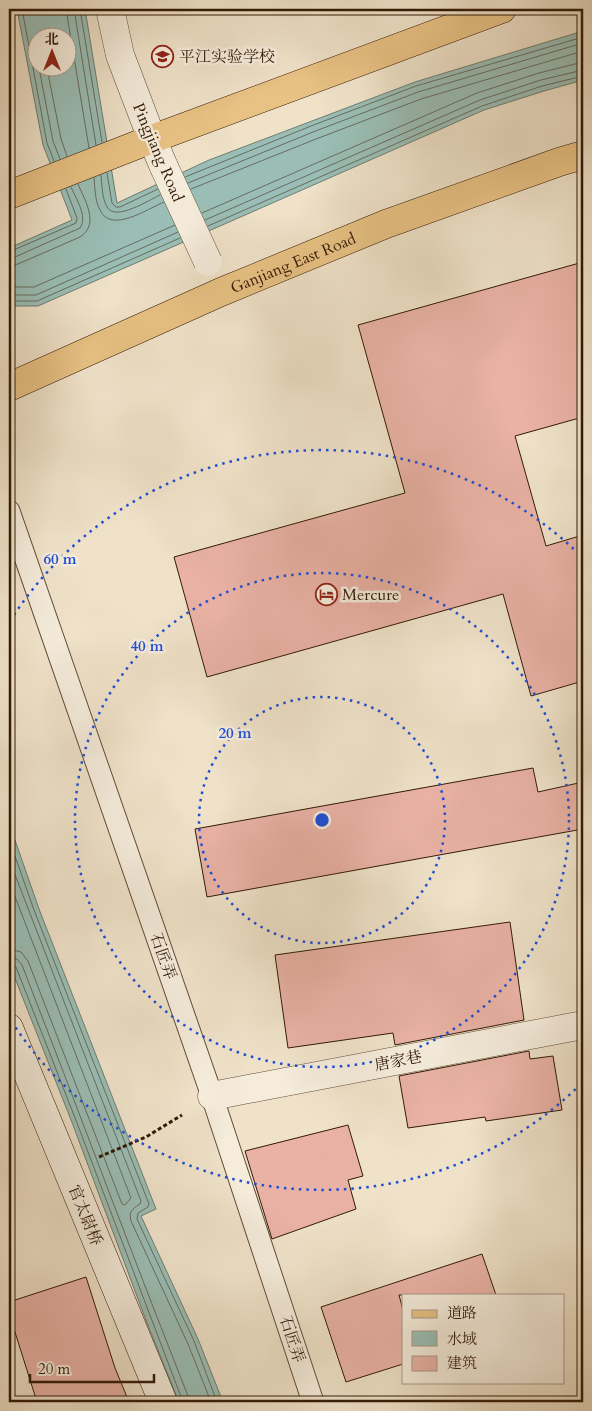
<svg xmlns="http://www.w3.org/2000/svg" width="592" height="1411" viewBox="0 0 592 1411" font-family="Cardo,'Noto Serif SC',serif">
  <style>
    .water { fill: #9abeb6; stroke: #707c6f; fill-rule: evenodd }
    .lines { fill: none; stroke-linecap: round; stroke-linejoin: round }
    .shore { stroke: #666c5e; stroke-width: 1 }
    .building { fill: #e9b2a5; stroke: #321a05 }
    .lane-casing { stroke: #614c36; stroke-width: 23 }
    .street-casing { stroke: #614c36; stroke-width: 29 }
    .secondary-casing { stroke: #321a05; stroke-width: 29 }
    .primary-casing { stroke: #321a05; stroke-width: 29 }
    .path { stroke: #321a05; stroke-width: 3; stroke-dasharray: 4 2.5; stroke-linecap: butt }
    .lane { stroke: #f5ecdc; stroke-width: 21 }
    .street { stroke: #f5ecdc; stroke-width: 28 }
    .secondary { stroke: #f5ecdc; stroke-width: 28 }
    .primary { stroke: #e8c184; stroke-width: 28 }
    .street-bridge-casing { stroke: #614c36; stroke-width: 29; stroke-linecap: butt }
    .street-bridge { stroke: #f5ecdc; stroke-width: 28 }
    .ring { fill: none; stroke: #1d4ed8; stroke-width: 2.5; stroke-dasharray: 2.5 5 }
    .labels { text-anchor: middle; stroke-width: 5; stroke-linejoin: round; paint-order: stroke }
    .poi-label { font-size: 16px; fill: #321a05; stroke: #f5ecdc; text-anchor: start }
    .street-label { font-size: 16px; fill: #321a05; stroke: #f5ecdc }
    .centre { fill: #1d4ed8; stroke: #f5ecdc; stroke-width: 2.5 }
    .ring-label { font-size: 15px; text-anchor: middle; font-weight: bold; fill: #1d4ed8; stroke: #f5ecdc; stroke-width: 5; stroke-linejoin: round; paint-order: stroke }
  </style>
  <rect width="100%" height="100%" fill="#efe2c9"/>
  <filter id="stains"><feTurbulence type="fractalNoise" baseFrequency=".004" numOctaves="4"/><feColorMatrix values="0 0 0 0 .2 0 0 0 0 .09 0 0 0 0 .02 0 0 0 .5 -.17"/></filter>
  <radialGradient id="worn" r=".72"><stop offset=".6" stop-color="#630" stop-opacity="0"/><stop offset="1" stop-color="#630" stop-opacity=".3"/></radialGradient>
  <!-- water -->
  <g class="water">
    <path d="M17 9H85L117 203 209 160 415 82 583 31V80L544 91 484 110 38 306H9V248L72 220 43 145ZM38 38H68V68H38Z"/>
    <path d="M9 823 39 909 156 1209 141 1216 198 1339 223 1402H179L147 1323 73 1125 9 963Z"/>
  </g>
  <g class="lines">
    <!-- shore -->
    <g class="shore">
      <path d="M22 9 47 143 54 161"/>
      <path d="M66 9 89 148"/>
      <path d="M74 9 96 145"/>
      <path d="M80 9 102 142"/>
      <path d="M39 68 53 141 60 159"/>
      <path d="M47 68 61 139 67 156"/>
      <path d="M107 173 112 203 116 207H120L158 189"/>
      <path d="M101 175C102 185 102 198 107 207 115 222 149 200 160 195"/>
      <path d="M185 177 311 126 416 86 583 37"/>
      <path d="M94 178C95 188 95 201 100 210 111 234 147 209 164 202"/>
      <path d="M188 183 313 132 418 92 583 43"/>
      <path d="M191 189 316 139 421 99 583 51"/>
      <path d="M202 213 477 93 539 73 583 62"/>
      <path d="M205 220 480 100 541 80 583 70"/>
      <path d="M208 226 482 106 542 86 583 76"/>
      <path d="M9 252 76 223 77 218 66 189"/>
      <path d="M9 258 15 257 80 228C88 216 76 199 71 187"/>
      <path d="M9 266 18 264 80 237C100 224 85 201 78 184"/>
      <path d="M9 287H34L175 225"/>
      <path d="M9 295H36L178 232"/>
      <path d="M9 301H37L180 238"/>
      <path d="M9 839 34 910 149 1204 148 1207 138 1213 137 1219 194 1341 217 1402"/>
      <path d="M9 859 141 1201 140 1204C133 1208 128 1212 131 1221L188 1344 211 1402"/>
      <path d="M9 881 131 1198 125 1205 122 1204 28 961 21 952 9 949"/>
      <path d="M9 957 17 959 22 965C78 1108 131 1253 188 1396L189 1402"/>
      <path d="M9 963 13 964 16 967 77 1123 183 1402"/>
    </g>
  </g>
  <!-- building -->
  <g class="building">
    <path d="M583 262V417L515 436 546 546 583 535V681L531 696 503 594 207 677 174 557 405 493 358 325Z"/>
    <path d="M533 768 538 792 583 782V829L207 897 195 829Z"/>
    <path d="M510 922 524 1020 395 1045 393 1033 288 1048 275 955Z"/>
    <path d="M529 1051 530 1059 553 1056 562 1110 486 1121 485 1117 408 1128 399 1076Z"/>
    <path d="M348 1125 363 1176 348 1180 356 1209 272 1239 245 1151Z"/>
    <path d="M482 1254 496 1295H399L403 1310V1364L346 1382 321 1307Z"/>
    <path d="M86 1277 115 1368 129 1402H37L9 1313V1302Z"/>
  </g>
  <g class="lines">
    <defs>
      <path id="lane" d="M9 511 212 1096 313 1402"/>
      <g id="street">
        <path d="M110 9 120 55 152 139 164 167"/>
        <path d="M212 1096 583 1025"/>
      </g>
      <path id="secondary" d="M9 1028 163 1402"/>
      <g id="primary">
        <path d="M9 195 152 139 502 9"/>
        <path id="s1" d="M9 387 221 292 386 224 559 162 583 155"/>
      </g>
    </defs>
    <!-- lane casing -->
    <use href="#lane" class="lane-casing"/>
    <!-- street casing -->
    <use href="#street" class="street-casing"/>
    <!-- secondary casing -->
    <use href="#secondary" class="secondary-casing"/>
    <!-- primary casing -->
    <use href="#primary" class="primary-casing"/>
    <!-- path -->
    <path class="path" d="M99 1157 146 1137 182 1115"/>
    <!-- lane -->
    <use href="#lane" class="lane"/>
    <!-- street -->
    <use href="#street" class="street"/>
    <!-- secondary -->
    <use href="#secondary" class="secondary"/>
    <!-- primary -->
    <use href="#primary" class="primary"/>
    <defs>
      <path id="street-bridge" d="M164 167 208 262"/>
    </defs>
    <!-- street-bridge casing -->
    <use href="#street-bridge" class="street-bridge-casing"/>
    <!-- street-bridge -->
    <use href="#street-bridge" class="street-bridge"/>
  </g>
  <!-- distance rings -->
  <g class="ring">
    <circle cx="322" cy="820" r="123"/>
    <circle cx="322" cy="820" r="247"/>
    <path d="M581 1084A370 370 0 0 1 10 1019M10 621A370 370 0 0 1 581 556"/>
  </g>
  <!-- icons -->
  <defs>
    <symbol id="school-ring" viewBox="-11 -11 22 22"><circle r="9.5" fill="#f5ecdc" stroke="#8f2418" stroke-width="1.5"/><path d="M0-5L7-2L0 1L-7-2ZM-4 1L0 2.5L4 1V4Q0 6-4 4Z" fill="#8f2418"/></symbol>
    <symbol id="hotel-ring" viewBox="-11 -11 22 22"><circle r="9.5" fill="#f5ecdc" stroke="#8f2418" stroke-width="1.5"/><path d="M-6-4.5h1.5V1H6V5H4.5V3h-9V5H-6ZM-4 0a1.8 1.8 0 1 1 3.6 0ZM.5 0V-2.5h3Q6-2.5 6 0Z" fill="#8f2418"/></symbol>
  </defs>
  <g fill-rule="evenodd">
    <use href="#school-ring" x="150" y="44" width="25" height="25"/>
    <use href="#hotel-ring" x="314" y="582" width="25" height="25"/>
  </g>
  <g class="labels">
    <!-- poi labels -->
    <g class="poi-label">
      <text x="179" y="62">平江实验学校</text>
      <text x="342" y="600">Mercure</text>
    </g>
    <!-- street labels -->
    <g class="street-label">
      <text transform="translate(159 152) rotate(67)" y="6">Pingjiang Road</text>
      <text dy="6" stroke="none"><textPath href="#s1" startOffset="310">Ganjiang East Road</textPath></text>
      <text transform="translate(164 956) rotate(71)" y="6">石匠弄</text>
      <text transform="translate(398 1060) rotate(-11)" y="6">唐家巷</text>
      <text transform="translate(86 1215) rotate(68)" y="6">官太尉桥</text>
      <text transform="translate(293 1339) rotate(72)" y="6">石匠弄</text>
    </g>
  </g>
  <circle cx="322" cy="820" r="8" class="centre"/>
  <g class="ring-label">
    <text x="60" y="564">60 m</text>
    <text x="147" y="651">40 m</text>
    <text x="235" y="738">20 m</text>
  </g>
  <!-- margin -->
  <rect width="592" height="1411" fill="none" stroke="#efe2c9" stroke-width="30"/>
  <rect x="10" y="10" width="572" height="1391" fill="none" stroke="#321a05" stroke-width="2.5"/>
  <rect x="15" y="15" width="562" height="1381" fill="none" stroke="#321a05"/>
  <!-- legend -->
  <rect x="402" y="1294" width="162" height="90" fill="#f5ecdc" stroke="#a79886"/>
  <rect x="412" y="1310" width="25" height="8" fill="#e8c184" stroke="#a79886"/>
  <text x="447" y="1318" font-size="15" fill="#321a05">道路</text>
  <rect x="412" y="1331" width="25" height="15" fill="#9abeb6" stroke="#a79886"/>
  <text x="447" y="1344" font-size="15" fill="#321a05">水域</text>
  <rect x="412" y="1356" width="25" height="15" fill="#e9b2a5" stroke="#a79886"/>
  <text x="447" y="1368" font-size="15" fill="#321a05">建筑</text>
  <!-- north arrow -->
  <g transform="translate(52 52)"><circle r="24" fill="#f5ecdc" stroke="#a79886"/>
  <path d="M0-4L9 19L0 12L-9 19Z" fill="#8f2418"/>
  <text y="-8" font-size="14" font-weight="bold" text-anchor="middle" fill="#321a05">北</text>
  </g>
  <!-- scale -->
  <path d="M30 1374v8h124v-8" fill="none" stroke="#321a05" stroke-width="2.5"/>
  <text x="38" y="1374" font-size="15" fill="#321a05" stroke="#f5ecdc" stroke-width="4" paint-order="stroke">20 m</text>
  <rect width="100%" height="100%" filter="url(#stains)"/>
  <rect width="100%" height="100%" fill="url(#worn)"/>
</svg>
